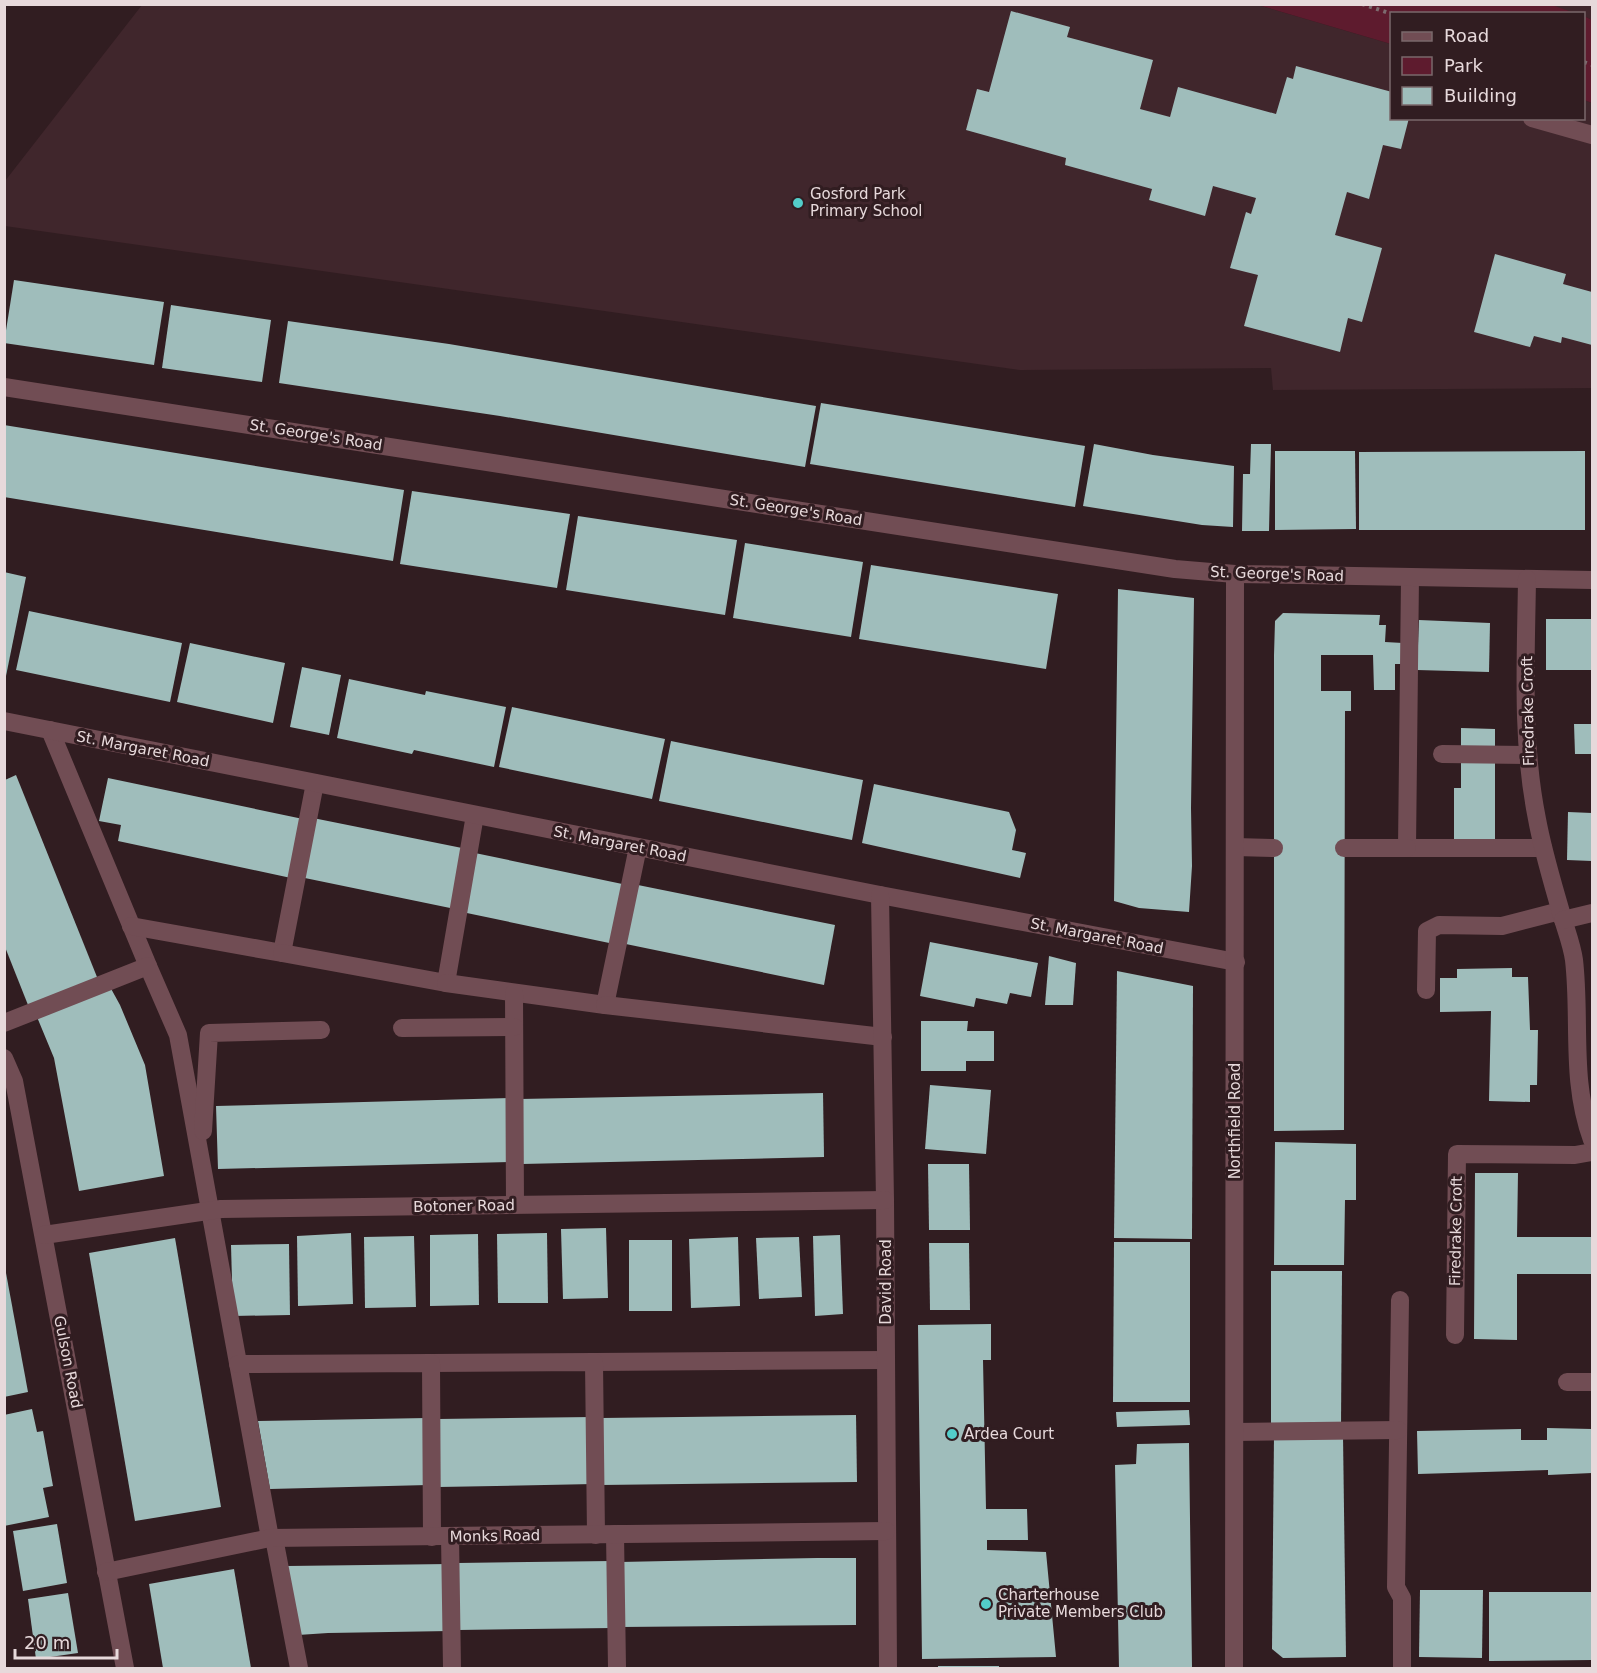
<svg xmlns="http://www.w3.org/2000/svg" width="1597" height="1673" viewBox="0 0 1597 1673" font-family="'DejaVu Sans',sans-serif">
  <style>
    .built { fill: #40262c }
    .green { fill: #5e1b2e }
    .building { fill: #9fbdbb }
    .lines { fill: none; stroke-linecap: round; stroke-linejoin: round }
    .path { stroke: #7d6b6f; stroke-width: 4; stroke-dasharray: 3 4.5; stroke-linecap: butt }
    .lane { stroke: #714d54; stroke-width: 18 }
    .street { stroke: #714d54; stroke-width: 18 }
    .poi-dot { fill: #53cdc9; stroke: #311d21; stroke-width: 2 }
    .labels { text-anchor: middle; stroke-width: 6; stroke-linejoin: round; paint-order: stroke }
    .poi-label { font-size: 15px; fill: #e7d9db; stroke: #311d21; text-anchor: start }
    .street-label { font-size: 15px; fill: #e7d9db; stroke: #311d21 }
  </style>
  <rect width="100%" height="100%" fill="#311d21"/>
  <!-- built -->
  <g class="built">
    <path d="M142 5H1258L1391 44 1392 118H1584V100L1592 103V388L1273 390 1271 368 1020 370 5 226V181Z"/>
    <path d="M1549 5H1592V20L1584 16V14L1575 13Z"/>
  </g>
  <!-- green -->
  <g class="green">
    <path d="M1549 4 1575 13 1392 14 1391 44 1258 5Z"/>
    <path d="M1584 16 1592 20V103L1584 100Z"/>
  </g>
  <!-- building -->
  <g class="building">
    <path d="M1011 11 1070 27 1067 37 1153 60 1140 109 1170 117 1178 87 1276 114 1287 77 1293 79 1296 66 1392 92V118H1409L1401 149 1383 145 1369 199 1347 192 1335 235 1382 248 1362 322 1348 318 1340 352 1244 326 1258 275 1230 268 1246 212 1251 214 1256 198 1213 186 1205 216 1149 200 1152 189 1065 165 1066 158 966 130 977 89 989 92Z"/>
    <path d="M1495 254 1566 274 1563 284 1592 292V345L1562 337 1561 343 1534 336 1530 347 1474 332Z"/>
    <path d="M14 280 164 302 154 365 4 343Z"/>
    <path d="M171 305 271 320 262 382 162 368Z"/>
    <path d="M288 321 449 344 816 406 805 467 500 416 279 383Z"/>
    <path d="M821 403 1085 446 1075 507 810 464Z"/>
    <path d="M4 425 404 490 393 561 4 497Z"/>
    <path d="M1094 444 1153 455 1234 466 1233 527 1202 525 1083 506Z"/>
    <path d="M1251 444H1271L1269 531H1242L1243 474H1250Z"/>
    <path d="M1275 451H1355L1356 529 1275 530Z"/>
    <path d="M1585 451V530H1359V452Z"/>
    <path d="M412 491 570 514 557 588 400 564Z"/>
    <path d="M578 516 737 540 725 615 566 590Z"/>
    <path d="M745 543 863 562 851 637 733 618Z"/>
    <path d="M871 565 1058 594 1046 669 859 639Z"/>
    <path d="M4 572 26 577 6 676H4Z"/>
    <path d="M1118 589 1194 598 1191 808 1192 866 1189 912 1139 908 1114 901Z"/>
    <path d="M29 611 182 643 170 702 16 670Z"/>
    <path d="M1283 613 1380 615 1379 625H1386L1385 642 1403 643V664H1395V690H1374L1373 655H1321V691H1351V711H1345L1344 1130 1274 1131V655L1275 621Z"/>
    <rect x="1546" y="619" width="46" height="51"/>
    <path d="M1419 620 1490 623 1489 672 1417 670Z"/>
    <path d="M190 643 285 663 273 723 177 702Z"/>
    <path d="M302 667 341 675 329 735 290 727Z"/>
    <path d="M349 679 425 695 426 691 506 707 494 767 414 750 412 754 337 738Z"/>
    <path d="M512 707 665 739 652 799 499 767Z"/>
    <path d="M1574 724H1592V754H1575Z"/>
    <path d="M1461 728 1495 729V840L1454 841V788H1461Z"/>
    <path d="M671 741 863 780 852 840 659 801Z"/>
    <path d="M16 775 99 982 30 1010 5 947V780Z"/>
    <path d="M108 778 303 819 291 878 118 841 121 825 99 821Z"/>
    <path d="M874 784 1009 812 1016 830 1012 850 1026 853 1020 878 862 843Z"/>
    <path d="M1568 812 1592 813V861L1567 860Z"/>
    <path d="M313 818 467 849 455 909 300 877Z"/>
    <path d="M475 853 627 885 614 944 462 912Z"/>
    <path d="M633 884 835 925 824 985 621 943Z"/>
    <path d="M930 942 1038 963 1031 997 1010 993 1007 1004 976 998 974 1007 920 996Z"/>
    <path d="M1049 956 1076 963 1073 1005H1045Z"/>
    <path d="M1512 968V977H1528L1530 1030H1538L1537 1085H1530V1102L1489 1101 1491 1011 1440 1012V978H1457V969Z"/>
    <path d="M1117 971 1193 986 1192 1239 1114 1238Z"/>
    <path d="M109 985 120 1005 145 1065 164 1176 79 1191 54 1058 37 1017Z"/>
    <path d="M921 1021H968L967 1031H994V1061H966V1071H921Z"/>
    <path d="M930 1085 991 1090 986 1154 925 1149Z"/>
    <path d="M823 1093 824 1157 522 1164 520 1099Z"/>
    <path d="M510 1098 511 1162 218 1169 216 1106Z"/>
    <path d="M1275 1142 1356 1144V1200H1345L1344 1265H1274Z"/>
    <path d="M928 1164H969L970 1230H929Z"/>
    <path d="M1475 1173H1518L1517 1237H1592V1274H1517V1340L1474 1339Z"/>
    <path d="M606 1228 608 1298 563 1299 561 1229Z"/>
    <path d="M351 1233 353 1304 298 1306 297 1236Z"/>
    <path d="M547 1233 548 1303H498L497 1234Z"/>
    <path d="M478 1234 479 1305 430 1306V1235Z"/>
    <path d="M840 1235 843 1314 815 1316 813 1236Z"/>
    <path d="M414 1236 416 1307 365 1308 364 1237Z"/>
    <path d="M738 1237 740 1306 691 1308 689 1239Z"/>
    <path d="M799 1237 802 1297 759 1299 756 1238Z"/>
    <path d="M175 1238 221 1507 135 1521 89 1253Z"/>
    <rect x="629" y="1240" width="43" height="71"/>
    <path d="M1114 1242H1190V1402H1113Z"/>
    <path d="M929 1243H969L970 1310H930Z"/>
    <path d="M289 1244 290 1315 233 1316 231 1245Z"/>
    <path d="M1271 1271H1342L1341 1426H1271Z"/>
    <path d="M6 1273 28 1392 4 1397V1274Z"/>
    <path d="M991 1324V1360H983L986 1509H1027L1028 1540H987V1550L1046 1552 1056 1657 922 1659 918 1325Z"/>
    <path d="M32 1409 37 1432 43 1431 53 1486 43 1488 49 1517 4 1526V1415Z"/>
    <path d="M1189 1410 1190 1425 1117 1427 1116 1412Z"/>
    <path d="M856 1415 857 1482 601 1485V1418Z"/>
    <path d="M593 1417 594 1484 439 1487 438 1419Z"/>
    <path d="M427 1418 428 1485 270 1489 258 1421Z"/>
    <path d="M1547 1428 1592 1429V1473L1548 1475V1470L1418 1474 1417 1431 1521 1429V1440H1547Z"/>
    <path d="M1274 1435H1343L1346 1657 1283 1658 1272 1649Z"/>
    <path d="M1189 1443 1192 1668H1119L1115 1465 1136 1464 1137 1444Z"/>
    <path d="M57 1524 67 1583 23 1591 13 1531Z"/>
    <path d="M817 1558H856V1625L620 1627V1562Z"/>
    <path d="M612 1561 613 1628 458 1630 457 1563Z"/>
    <path d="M449 1564 450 1631 328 1633 298 1635 287 1566Z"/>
    <path d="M234 1569 251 1668H163L149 1584Z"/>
    <path d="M1420 1590H1483L1482 1658 1419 1657Z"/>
    <path d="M1489 1592H1592V1660L1489 1661Z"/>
    <path d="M68 1593 78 1653 36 1659 28 1599Z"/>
    <rect x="938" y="1666" width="61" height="2"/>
  </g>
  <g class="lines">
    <!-- path -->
    <g class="path">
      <path d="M1362 4 1392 14"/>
      <path d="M1584 62 1592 65"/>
    </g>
    <!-- lane -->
    <g class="lane">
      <path d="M1532 118 1592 135"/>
      <path d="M1410 577 1407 848H1543"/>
      <path d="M50 730 148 966"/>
      <path d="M1442 754 1528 755"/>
      <path d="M1235 847 1274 848"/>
      <path d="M1344 848H1407"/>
      <path d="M131 926 282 953 315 783"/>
      <path d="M282 953 446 983 475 815"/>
      <path d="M446 983 605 1005 638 847"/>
      <path d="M1426 990 1427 931 1439 925 1502 926 1560 911"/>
      <path d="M514 993 515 1205"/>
      <path d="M605 1005 883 1037"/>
      <path d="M4 1023 148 966 178 1035 270 1538"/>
      <path d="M402 1028 514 1027"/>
      <path d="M203 1131 209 1033 321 1030"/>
      <path d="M1400 1300 1396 1587 1402 1598V1668"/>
      <path d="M1455 1335 1457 1154 1575 1155 1592 1152"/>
      <path d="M594 1362 886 1360"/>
      <path d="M431 1363 594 1362 596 1535"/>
      <path d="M238 1364 431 1363 432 1537"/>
      <path d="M1235 1432 1398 1430"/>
      <path d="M615 1534 617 1668"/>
      <path d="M450 1536 452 1668"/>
      <path d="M274 1538 299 1668"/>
    </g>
    <!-- street -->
    <g class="street">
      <path d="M4 387 1175 569 1235 574 1592 580"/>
      <path d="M1527 579C1526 659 1521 740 1537 819 1543 852 1553 884 1562 916 1566 930 1572 945 1574 960 1581 1021 1570 1080 1592 1140"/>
      <path d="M4 721 880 895 1236 962"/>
      <path d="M880 895 885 1200 888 1668"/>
      <path d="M1563 920 1592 913"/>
      <path d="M4 1058 14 1081 125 1668"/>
      <path d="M44 1235 221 1209 885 1200"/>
      <path d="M1567 1382H1592"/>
      <path d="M106 1572 270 1538 886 1531"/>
      <path d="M1234 1668 1235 574"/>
    </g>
  </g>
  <!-- markers -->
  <g class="poi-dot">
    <circle cx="798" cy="203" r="6"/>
    <circle cx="952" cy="1434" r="6"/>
    <circle cx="986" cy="1604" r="6"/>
  </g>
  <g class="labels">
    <!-- poi labels -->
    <g class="poi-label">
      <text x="810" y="199">Gosford Park<tspan x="810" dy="17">Primary School</tspan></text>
      <text x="964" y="1439">Ardea Court</text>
      <text x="998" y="1600">Charterhouse<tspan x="998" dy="17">Private Members Club</tspan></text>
    </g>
    <!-- street labels -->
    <g class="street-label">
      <text transform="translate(316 435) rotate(9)" y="5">St. George's Road</text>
      <text transform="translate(796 510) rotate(9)" y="5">St. George's Road</text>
      <text transform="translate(1277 574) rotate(2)" y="5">St. George's Road</text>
      <text transform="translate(1528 711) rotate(-91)" y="5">Firedrake Croft</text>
      <text transform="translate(143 749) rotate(11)" y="5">St. Margaret Road</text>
      <text transform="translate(620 844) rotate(11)" y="5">St. Margaret Road</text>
      <text transform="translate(1097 936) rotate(11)" y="5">St. Margaret Road</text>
      <text transform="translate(1235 1121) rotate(-90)" y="5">Northfield Road</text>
      <text transform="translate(464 1206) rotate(-1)" y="5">Botoner Road</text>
      <text transform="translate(1456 1231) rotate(-89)" y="5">Firedrake Croft</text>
      <text transform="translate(886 1282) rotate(-90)" y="5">David Road</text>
      <text transform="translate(68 1362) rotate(79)" y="5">Gulson Road</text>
      <text transform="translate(495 1536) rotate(-1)" y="5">Monks Road</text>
    </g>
  </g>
  <!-- border -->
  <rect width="1597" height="1673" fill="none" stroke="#e7d9db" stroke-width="12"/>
  <!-- legend -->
  <rect x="1390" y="12" width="195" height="108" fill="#311d21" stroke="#7a686b" stroke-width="1.5"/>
  <rect x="1402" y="32" width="30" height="9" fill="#714d54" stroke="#7a686b" stroke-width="1.5"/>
  <text x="1444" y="42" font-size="18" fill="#e7d9db">Road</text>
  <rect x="1402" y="57" width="30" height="18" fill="#5e1b2e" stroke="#7a686b" stroke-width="1.5"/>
  <text x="1444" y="72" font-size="18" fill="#e7d9db">Park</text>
  <rect x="1402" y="87" width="30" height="18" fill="#9fbdbb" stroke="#7a686b" stroke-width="1.5"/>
  <text x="1444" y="102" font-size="18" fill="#e7d9db">Building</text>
  <!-- scale -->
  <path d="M15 1649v9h102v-9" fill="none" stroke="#e7d9db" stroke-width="3"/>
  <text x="24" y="1649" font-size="18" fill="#e7d9db" stroke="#311d21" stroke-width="4.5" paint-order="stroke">20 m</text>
</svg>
